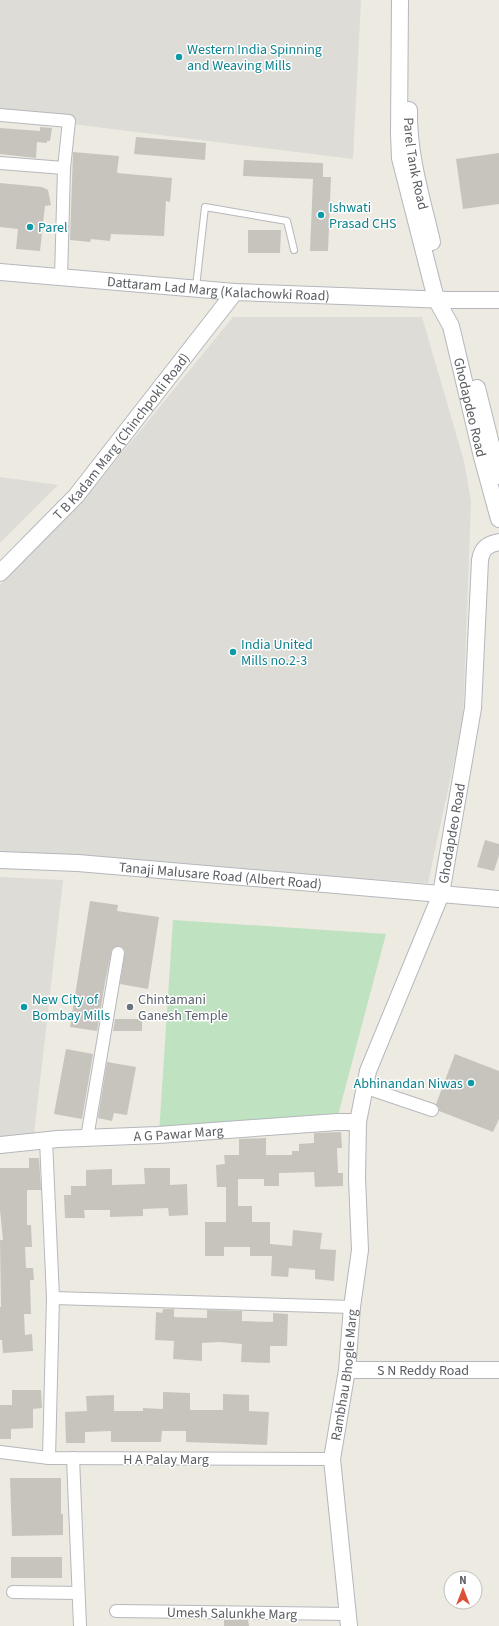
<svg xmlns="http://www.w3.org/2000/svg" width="499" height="1626" viewBox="0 0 499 1626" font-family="'Source Sans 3',sans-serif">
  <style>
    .industrial { fill: #dddcd6 }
    .green { fill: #bfe2c1 }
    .building { fill: #c7c4be }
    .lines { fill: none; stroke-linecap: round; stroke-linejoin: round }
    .lane-casing { stroke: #b7b8bd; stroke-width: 8 }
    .street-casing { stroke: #b7b8bd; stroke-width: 14 }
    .secondary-casing { stroke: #b5b7bd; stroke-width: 18 }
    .lane { stroke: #fff; stroke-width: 6 }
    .street { stroke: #fff; stroke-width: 12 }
    .secondary { stroke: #fff; stroke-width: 16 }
    .culture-dot { fill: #0f9aa8; stroke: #fff; stroke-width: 1.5 }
    .worship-dot { fill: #6b7280; stroke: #fff; stroke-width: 1.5 }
    .labels { text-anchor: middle; stroke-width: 3; stroke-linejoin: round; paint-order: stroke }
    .culture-label { font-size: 14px; fill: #0d838f; stroke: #fff; text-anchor: start }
    .street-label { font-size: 14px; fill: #5a5d61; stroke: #fff }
    .worship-label { font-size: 14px; fill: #5b616d; stroke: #fff; text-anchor: start }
  </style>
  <rect width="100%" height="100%" fill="#eceae1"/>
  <!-- industrial -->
  <g class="industrial">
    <path d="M0 0H361L353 159 0 115Z"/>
    <path d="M233 317H422L464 461 471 501 463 719 428 883 83 859 0 855V585L82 502Z"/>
    <path d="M0 477 58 485 0 543Z"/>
    <path d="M0 877 63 880 34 1134 0 1137Z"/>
  </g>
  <!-- green -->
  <path class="green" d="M173 920 386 934 337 1119 159 1134Z"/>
  <!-- building -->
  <g class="building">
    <path d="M40 127 52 128 50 141H47V143L37 142 36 158 0 154V128L40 131Z"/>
    <path d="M136 137 206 143 205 160 134 154Z"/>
    <path d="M73 152 119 156 117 173 172 178 170 202 166 201 164 236 111 234 110 241 91 239 90 242 70 240Z"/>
    <path d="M499 153V204L463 209 456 159Z"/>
    <path d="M244 160 323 163V177H331L328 251H310L313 179 243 176Z"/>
    <path d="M0 183 42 187 48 190 51 205 45 206 40 251 16 249 18 229 0 227Z"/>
    <path d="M248 230H281L280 253H248Z"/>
    <path d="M485 840 499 844V855L494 871 477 867Z"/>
    <path d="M90 901 118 905 117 911 159 917 148 989 120 984 125 951 123 948 119 946 112 949 105 982 97 1031 70 1027Z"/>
    <path d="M115 1019H142V1031H113Z"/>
    <path d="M66 1049 93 1054 82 1119 54 1114Z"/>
    <path d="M455 1054 499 1071V1119L493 1132 439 1111V1108L436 1104Z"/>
    <path d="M107 1062 136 1067 127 1115 114 1113 112 1121 98 1118Z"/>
    <path d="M341 1132 342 1148H337L338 1173H343V1186L315 1187 314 1172 279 1173V1186H264V1179H238V1206H252V1222H270V1244L292 1246 293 1230 322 1233 320 1249 336 1250 334 1281 315 1279V1270L289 1268 288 1277 271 1276 272 1256H250V1247H224V1256H205V1222H226V1187H217L216 1165 225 1164 224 1155H239V1139L266 1138V1155H292V1151H299V1144L314 1143V1133Z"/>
    <path d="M29 1158H39L41 1190H27V1225H31L32 1247H25L26 1268H33L34 1280H30L31 1314H24L25 1335 32 1334 33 1351 3 1353 2 1340H0V1307H1L0 1240H3L0 1210V1168H29Z"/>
    <path d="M144 1168H170V1185L187 1184 188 1215 169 1216 168 1208 143 1209V1216L110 1217V1210H84L85 1218H65L64 1195H71V1186H86V1170L112 1169V1185L145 1184Z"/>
    <path d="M163 1309H174V1317L207 1318V1310L242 1311V1321L273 1322V1313L288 1314 287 1346H270V1363L241 1362 242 1344 219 1342 202 1343V1361L173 1359 174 1341 155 1340 156 1312 162 1313Z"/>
    <path d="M12 1390H41L42 1408 33 1409V1428L11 1429V1439H0V1405H12Z"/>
    <path d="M163 1392 190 1393V1410H223V1394L249 1395V1411L269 1412 267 1445 186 1442V1431H162L161 1442H111V1431L85 1432V1443H66L65 1412 87 1411 86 1396 114 1395V1411H143V1408L163 1409Z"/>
    <path d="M10 1478H61V1514H63V1535L12 1536Z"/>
    <rect x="11" y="1557" width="51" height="21"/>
    <path d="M224 1620H248L249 1626H224Z"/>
  </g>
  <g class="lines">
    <defs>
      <path id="lane" d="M196 287 205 207 287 221 294 250"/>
      <g id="street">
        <path d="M0 115 69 121 64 168 61 278"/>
        <path d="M0 163 64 168"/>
        <path d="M364 1087 432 1110"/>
        <path d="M87 1138 118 953"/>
        <path d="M46 1140 53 1298 49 1458"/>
        <path d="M53 1298 352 1307"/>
        <path d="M0 1452 49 1458 332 1459"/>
        <path d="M73 1458 80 1626"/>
        <path d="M13 1592 78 1593"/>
        <path d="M116 1611 347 1614"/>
      </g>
      <g id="secondary">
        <path id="s1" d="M400 0 399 133 400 158 436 299 451 326 482 457 499 519"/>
        <path id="s2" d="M409 110C408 154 422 199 432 242"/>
        <path id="s3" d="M0 272 235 292 448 300H499"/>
        <path d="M477 388 499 476"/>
        <path id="s4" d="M0 573 76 496 235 292"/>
        <path id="s5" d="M0 860 78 863 499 899"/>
        <path id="s6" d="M0 1145 58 1139 158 1135 337 1122H358"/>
        <path id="s7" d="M347 1370H499"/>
        <path id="s8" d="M349 1626 332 1459 347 1370 352 1307 360 1250 357 1178 358 1122 368 1071 441 894 473 708 480 560C482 548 488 544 499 542"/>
      </g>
    </defs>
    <!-- lane casing -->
    <use href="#lane" class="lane-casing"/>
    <!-- street casing -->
    <use href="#street" class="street-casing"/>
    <!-- secondary casing -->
    <use href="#secondary" class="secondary-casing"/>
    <!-- lane -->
    <use href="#lane" class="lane"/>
    <!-- street -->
    <use href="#street" class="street"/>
    <!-- secondary -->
    <use href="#secondary" class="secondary"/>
  </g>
  <!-- markers -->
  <g class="culture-dot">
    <circle cx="179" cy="57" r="4"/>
    <circle cx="321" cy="215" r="4"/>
    <circle cx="30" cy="227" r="4"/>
    <circle cx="233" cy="652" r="4"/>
    <circle cx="24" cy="1007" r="4"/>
    <circle cx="471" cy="1083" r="4"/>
  </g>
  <circle class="worship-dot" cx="130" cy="1007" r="4"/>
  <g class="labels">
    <!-- culture labels -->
    <g class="culture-label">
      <text x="187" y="54">Western India Spinning<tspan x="187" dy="16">and Weaving Mills</tspan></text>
      <text x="329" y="212">Ishwati<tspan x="329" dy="16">Prasad CHS</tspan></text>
      <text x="38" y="232">Parel</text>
      <text x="241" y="649">India United<tspan x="241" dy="16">Mills no.2-3</tspan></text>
      <text x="32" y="1004">New City of<tspan x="32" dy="16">Bombay Mills</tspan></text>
      <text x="463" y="1088" text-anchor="end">Abhinandan Niwas</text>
    </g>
    <!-- street labels -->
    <g class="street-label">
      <text dy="5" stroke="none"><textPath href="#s2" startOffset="54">Parel Tank Road</textPath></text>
      <text dy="5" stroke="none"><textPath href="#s3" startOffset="219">Dattaram Lad Marg (Kalachowki Road)</textPath></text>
      <text dy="5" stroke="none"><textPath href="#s1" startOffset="418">Ghodapdeo Road</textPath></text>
      <text dy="5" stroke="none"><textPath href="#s4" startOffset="183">T B Kadam Marg (Chinchpokli Road)</textPath></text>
      <text dy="5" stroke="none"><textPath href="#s8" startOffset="812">Ghodapdeo Road</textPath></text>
      <text dy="5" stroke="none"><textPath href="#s5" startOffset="221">Tanaji Malusare Road (Albert Road)</textPath></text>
      <text dy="5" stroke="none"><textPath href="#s6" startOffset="179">A G Pawar Marg</textPath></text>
      <text dy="5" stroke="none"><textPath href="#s7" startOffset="76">S N Reddy Road</textPath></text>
      <text dy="5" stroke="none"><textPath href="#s8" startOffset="253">Rambhau Bhogle Marg</textPath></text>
      <text x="166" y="1464">H A Palay Marg</text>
      <text transform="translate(232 1613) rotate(1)" y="5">Umesh Salunkhe Marg</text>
    </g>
    <!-- worship labels -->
    <g class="worship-label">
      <text x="138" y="1004">Chintamani<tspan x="138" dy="16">Ganesh Temple</tspan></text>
    </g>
  </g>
  <!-- north arrow -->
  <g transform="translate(463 1590)"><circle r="19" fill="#ffffff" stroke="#bdbec0"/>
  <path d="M0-3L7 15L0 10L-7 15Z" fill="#dc4f37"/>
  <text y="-6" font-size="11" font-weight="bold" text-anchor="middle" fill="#5a5d61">N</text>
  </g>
</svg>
